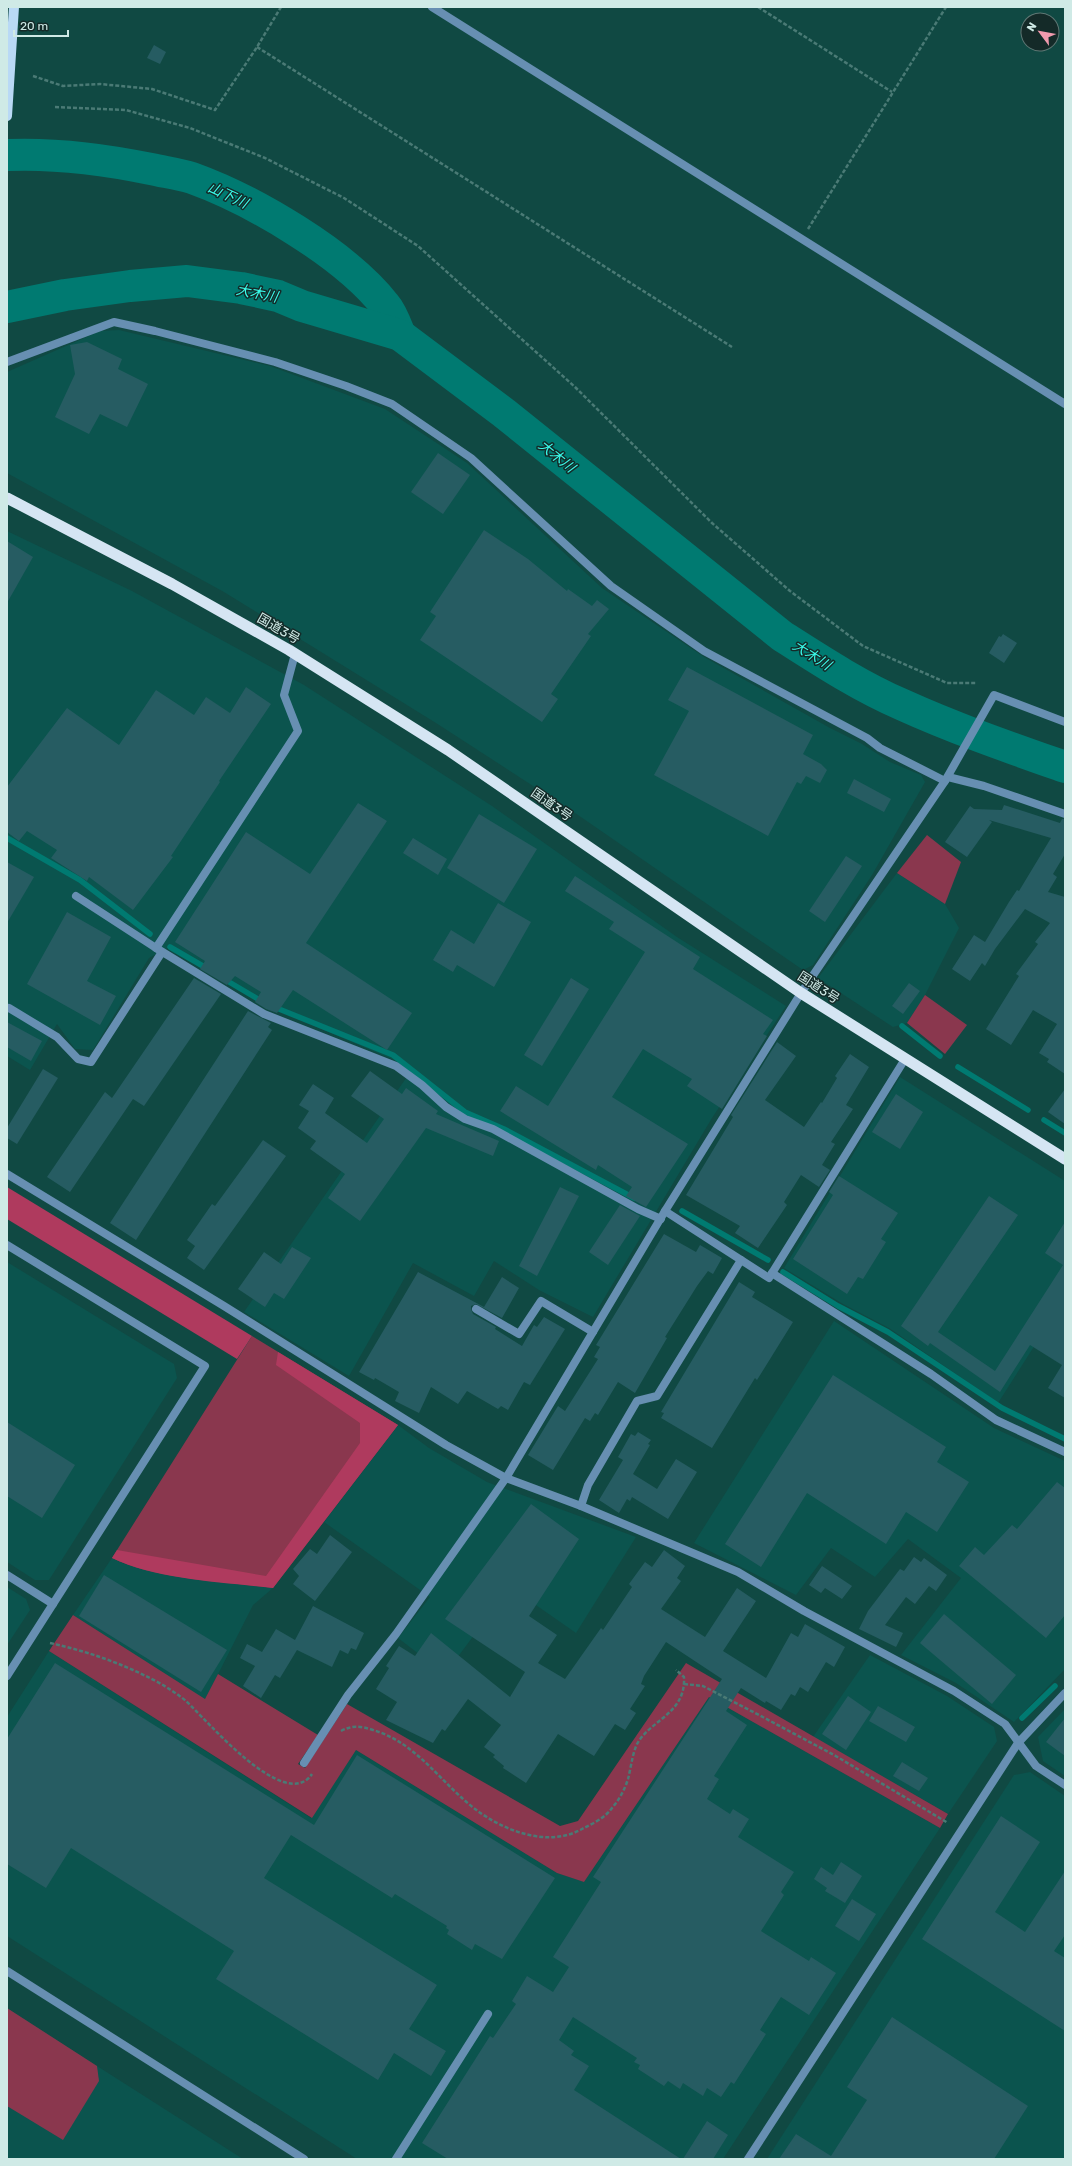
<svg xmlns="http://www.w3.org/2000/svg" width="1072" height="2166" viewBox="0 0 1072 2166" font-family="Rubik,'Noto Sans JP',sans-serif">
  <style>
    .built { fill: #0b544e }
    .green { fill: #8a374e }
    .forest { fill: #af3a5e }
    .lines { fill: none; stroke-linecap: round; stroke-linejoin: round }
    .stream { stroke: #007a71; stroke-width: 5.5 }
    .river { stroke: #007a71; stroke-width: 32 }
    .building { fill: #265c62 }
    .path { stroke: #4a7a75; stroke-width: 2.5; stroke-dasharray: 4 2; stroke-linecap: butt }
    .service { stroke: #678fb2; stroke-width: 8 }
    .minor { stroke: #678fb2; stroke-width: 8 }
    .tertiary { stroke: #678fb2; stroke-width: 8 }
    .primary { stroke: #b9d9f5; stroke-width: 10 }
    .trunk { stroke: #d5e5f3; stroke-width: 11 }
    .labels { text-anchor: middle; stroke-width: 3; stroke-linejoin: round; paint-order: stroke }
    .street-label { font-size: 13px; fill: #cfeae6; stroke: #142a28 }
    .water-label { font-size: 14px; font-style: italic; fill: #3afae9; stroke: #142a28 }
  </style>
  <rect width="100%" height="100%" fill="#104943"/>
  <!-- built -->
  <g class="built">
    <path d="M119 330 270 366 385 409 467 463 602 588 704 657 830 728 862 744 890 762 921 775 925 782 872 875 813 965 803 970 578 815 436 723 224 592 7 473V372L100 331Z"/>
    <path d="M7 531 132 591 304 685 492 806 677 937 786 1006 712 1118 593 1317 539 1290 494 1261 474 1296 413 1263 349 1376 244 1312 411 1071 392 1059 272 1008 169 947 149 958 93 1050 75 1049 57 1024 30 1070 7 1056Z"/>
    <path d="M897 873 945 904 959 928 925 995 907 1023 893 1027 818 978Z"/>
    <path d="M900 1077 1065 1181V1298L998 1403 889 1328 843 1304 784 1268Z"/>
    <path d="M7 1262 174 1364 177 1378 49 1580H35L7 1562Z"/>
    <path d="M834 1321 994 1428 1065 1461V1669L1014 1722 956 1683 901 1655 961 1578 908 1539 875 1577 831 1548 796 1595 694 1543Z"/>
    <path d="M398 1425 429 1448 487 1482 636 1537 576 1633 510 1587 445 1674 398 1638 430 1597 324 1522Z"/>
    <path d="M112 1558 125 1564 177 1576 273 1588 253 1605 205 1700 73 1615Z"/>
    <path d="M7 1587 26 1599 30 1610 7 1645Z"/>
    <path d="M49 1651 311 1818 356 1750 557 1873 584 1882 709 1697 940 1828 723 2159H357L7 1936V1717Z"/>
    <path d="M870 1655 947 1696 994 1727 997 1741 948 1814 813 1737Z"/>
    <path d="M1065 1709V1776L1043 1761 1038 1737Z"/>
    <path d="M1030 1772 1065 1796V2159H767L1014 1775Z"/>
    <path d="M7 2008 97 2066 243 2159H7Z"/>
  </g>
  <!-- green -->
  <g class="green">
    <path d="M927 835 961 862 945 904 897 873Z"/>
    <path d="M925 995 967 1025 945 1054 907 1023Z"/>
    <path d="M252 1336 398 1425 273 1588C222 1581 158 1580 112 1558Z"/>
    <path d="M73 1615 205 1699 218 1674 318 1735 298 1764 305 1768 347 1704 560 1826 578 1821 686 1663 948 1814 940 1828 709 1697 584 1882 557 1873 356 1750 312 1818 49 1651Z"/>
    <path d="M7 2008 97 2066 99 2081 63 2140 7 2106Z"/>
  </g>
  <!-- forest -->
  <g class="forest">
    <path d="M7 1187 252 1336 237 1359 7 1219Z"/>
    <path d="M278 1352 398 1425 273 1588C222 1582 158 1580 112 1558L117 1550 266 1576 360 1443V1423L276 1365Z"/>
  </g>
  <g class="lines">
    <!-- stream -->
    <g class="stream">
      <path d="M7 838 80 880 150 934"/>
      <path d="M170 947 208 969"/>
      <path d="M224 979 263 1002"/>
      <path d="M274 1007 393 1055 465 1112 504 1129 634 1198"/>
      <path d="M902 1026 940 1056"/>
      <path d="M958 1067 1028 1110"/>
      <path d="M1044 1120 1065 1133"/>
      <path d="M682 1211 768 1260"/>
      <path d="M783 1272 838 1306 888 1332 1002 1408 1065 1439"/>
      <path d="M1022 1718 1055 1686"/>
    </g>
    <!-- river -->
    <g class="river">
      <path d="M7 155C56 153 103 159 151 169 164 172 179 174 192 178 253 200 345 254 385 305 392 313 396 325 400 335"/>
      <path d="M7 307 65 295 130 286 187 281 241 288 278 296 302 306 400 335 504 413 782 636C821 661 861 687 903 705 956 729 1011 748 1065 767"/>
    </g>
  </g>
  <!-- building -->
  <g class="building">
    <path d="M154 45 166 52 160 64 147 58Z"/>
    <path d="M87 342 122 359 118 369 148 384 127 427 100 414 89 434 55 417 75 374 70 345Z"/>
    <path d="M438 453 470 475 443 514 411 492Z"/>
    <path d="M484 530 528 559 567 591 568 589 592 606 597 600 609 609 588 634 591 636 551 694 558 699 542 722 420 640 436 616 430 612Z"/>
    <path d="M7 541 33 557 7 603Z"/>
    <path d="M1003 634 1017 643 1004 663 989 653 999 636 1001 637Z"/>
    <path d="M687 667 813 735 803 754 821 764 827 770 820 783 806 776 801 784 797 782 768 836 654 775 689 711 668 700Z"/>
    <path d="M246 687 271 704 219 781 220 782 171 856 173 857 133 910 89 877 87 881 51 858 57 850 27 831 19 841 7 832V787L67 708 119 745 156 690 194 715 206 697 230 713Z"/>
    <path d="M854 779 891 799 884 812 847 793Z"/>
    <path d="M358 803 387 821 306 943 412 1013 387 1050 293 990 277 1013 266 1009 255 1002 261 992 235 976 227 985 200 969 205 961 175 942 246 832 310 874Z"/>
    <path d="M1004 805 1060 823 1062 819H1065V854L1053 874 1057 877 1048 892 1065 897V1074L1047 1062 1049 1059 1039 1053 1057 1024 1033 1010 1011 1045 986 1029 1019 976 1016 974 1038 944 1035 942 1050 923 1025 909 995 949 985 966 982 963 970 981 952 969 974 935 985 942 1009 902 1017 890 1019 891 1051 838 989 820 992 822 967 857 945 842 970 806 974 809 1002 810Z"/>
    <path d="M479 814 537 849 504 903 447 868Z"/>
    <path d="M413 838 447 859 438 875 403 853Z"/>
    <path d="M846 856 862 866 825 922 809 911Z"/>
    <path d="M7 862 34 877 7 923Z"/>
    <path d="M575 876 700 957 693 969 773 1020 763 1034 767 1036 722 1109 687 1086 692 1079 643 1049 612 1097 688 1144 646 1207 626 1196 632 1187 598 1165 596 1170 500 1111 516 1086 548 1106 645 952 609 929 614 922 565 891Z"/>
    <path d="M498 903 531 922 494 987 457 965 453 972 433 960 451 930 474 944Z"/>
    <path d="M67 912 111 937 87 981 116 996 100 1025 27 984Z"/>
    <path d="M194 978 221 994 144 1106 133 1099 70 1192 47 1177 105 1092 112 1098Z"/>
    <path d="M571 978 589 989 542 1066 524 1055Z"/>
    <path d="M909 983 920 991 903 1014 892 1006Z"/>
    <path d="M248 1011 271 1023 268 1027 272 1030 136 1240 110 1223Z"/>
    <path d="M7 1022 42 1041 31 1061 7 1047Z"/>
    <path d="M777 1042 796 1056 765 1100 804 1127 821 1102 822 1103 837 1078 835 1076 850 1054 869 1067 846 1105 853 1109 831 1142 835 1144 822 1165 830 1170 819 1187 801 1175 784 1202 787 1205 758 1248 735 1233 740 1226 686 1195 733 1117 731 1115Z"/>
    <path d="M43 1069 58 1078 17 1144 7 1138V1128Z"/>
    <path d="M370 1071 402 1094 406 1088 438 1111 436 1114 499 1141 493 1156 426 1128 360 1221 328 1198 345 1174 310 1149 316 1141 298 1128 309 1111 299 1105 313 1084 334 1098 325 1113 367 1143 384 1119 351 1096Z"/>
    <path d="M1065 1089V1124L1048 1112Z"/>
    <path d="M896 1094 923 1112 900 1149 872 1132Z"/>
    <path d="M263 1140 286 1156 204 1270 187 1258 195 1246 187 1240 212 1204 215 1206Z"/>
    <path d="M839 1176 898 1213 881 1239 886 1242 863 1279 858 1277 847 1294 793 1259 833 1195 829 1192Z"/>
    <path d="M560 1187 579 1196 537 1276 519 1266Z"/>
    <path d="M989 1196 1018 1215 938 1332 995 1371 1063 1265 1045 1253 1065 1222V1398L1048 1388 1062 1365 1030 1345 1000 1392 930 1343 928 1346 901 1326Z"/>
    <path d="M620 1205 640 1216 608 1265 589 1252Z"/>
    <path d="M664 1234 696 1252 700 1245 722 1258 713 1274 708 1271 697 1286 665 1337 667 1338 635 1393 618 1382 598 1415 595 1413 590 1421 585 1418 553 1470 528 1455 558 1406 565 1411 598 1359 594 1357 600 1347 596 1345Z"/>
    <path d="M292 1247 311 1258 284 1299 274 1293 265 1307 238 1289 264 1252 281 1264Z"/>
    <path d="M418 1272 484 1307 502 1277 519 1288 502 1318 476 1304 471 1306V1309L473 1314 496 1327 495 1329 522 1346 534 1325 537 1327 544 1317 565 1329 530 1385 524 1382 508 1410 501 1406 498 1409 467 1391 458 1404 431 1387 419 1413 395 1401 399 1392 375 1378 374 1380 359 1372Z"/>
    <path d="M739 1282 755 1292 752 1297 793 1322 757 1380 755 1378 712 1448 661 1418 664 1413 661 1412Z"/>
    <path d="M833 1375 946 1447 937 1462 969 1482 937 1532 906 1512 886 1544 807 1493 761 1567 725 1544Z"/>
    <path d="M7 1422 75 1465 42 1518 7 1496Z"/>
    <path d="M638 1432 651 1440 648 1444 650 1445 633 1474 657 1489 676 1459 697 1472 668 1519 632 1497 630 1501 627 1499 619 1513 599 1500 623 1460 618 1457 631 1434 635 1436Z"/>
    <path d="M1057 1482 1065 1488V1615L1046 1638 959 1566 975 1547 984 1555 1012 1525 1017 1529Z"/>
    <path d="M531 1504 579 1539 529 1616 557 1635 538 1663 565 1679 601 1628 603 1630 632 1587 629 1584 645 1562 652 1567 664 1550 685 1566 677 1578 681 1581 661 1609 705 1637 737 1588 756 1601 723 1651 766 1678 791 1633 798 1637 805 1624 845 1647 834 1667 826 1662 808 1692 800 1687 795 1696 791 1694 781 1710 766 1701 765 1703 741 1688 726 1711 747 1725 714 1776 719 1779 707 1799 730 1814 733 1809 749 1819 738 1837 794 1872 781 1892 784 1895 761 1931 809 1961 811 1957 836 1973 809 2015 781 1997 760 2030 766 2034 734 2084 731 2082 721 2097 707 2088 703 2096 683 2083 680 2089 668 2081 664 2086 638 2069 640 2065 634 2062 637 2058 573 2017 559 2040 574 2051 571 2055 589 2066 574 2090 681 2159H448L422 2143 490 2036 493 2038 516 2004 512 2001 527 1976 553 1992 569 1967 553 1957 601 1882 593 1877 722 1679 666 1642 644 1676 641 1684 645 1686 630 1709 636 1713 625 1730 615 1724 594 1756 558 1734 526 1783 503 1768 504 1766 493 1757 495 1755 484 1747 501 1725 468 1699 445 1731 442 1729 433 1743 386 1720 397 1702 376 1689 389 1668 386 1666 399 1646 415 1656 431 1633 510 1697 525 1672 445 1619Z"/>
    <path d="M330 1535 352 1552 315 1601 293 1584 299 1576 293 1569 310 1549 317 1554Z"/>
    <path d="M914 1557 921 1562 924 1558 947 1575 936 1591 929 1586 915 1604 906 1597 885 1625 903 1633 896 1647 859 1629 868 1611 900 1569 904 1571Z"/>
    <path d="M822 1566 852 1586 842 1599 825 1588 821 1593 809 1585Z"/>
    <path d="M104 1575 227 1650 201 1692 79 1616Z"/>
    <path d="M313 1606 364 1633 356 1650 351 1648 348 1654 340 1650 332 1667 297 1650 280 1678 275 1675 261 1698 243 1686 255 1666 240 1658 247 1644 262 1652 276 1629 295 1640Z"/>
    <path d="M944 1614 1016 1675 992 1704 920 1643Z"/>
    <path d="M55 1663 314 1825 357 1755 555 1878 502 1959 475 1944 472 1950 447 1934 449 1930 446 1928 447 1926 395 1894 392 1898 291 1835 264 1878 437 1985 409 2029 446 2051 431 2076 394 2053 378 2080 216 1979 234 1951 71 1848 46 1888 7 1864V1739Z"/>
    <path d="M848 1696 871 1712 846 1750 822 1734Z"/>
    <path d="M878 1706 915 1727 906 1742 869 1721Z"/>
    <path d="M1065 1718V1756L1046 1742Z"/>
    <path d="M902 1762 928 1778 919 1791 893 1776Z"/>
    <path d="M1001 1816 1040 1842 995 1912 1025 1932 1065 1871V1935L1054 1951 1065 1958V2031L922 1939Z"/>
    <path d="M841 1862 862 1876 845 1903 825 1891 827 1888 814 1879 821 1867 833 1875Z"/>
    <path d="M852 1899 876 1914 859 1941 835 1926Z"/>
    <path d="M892 2017 1028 2106 994 2159H779L796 2134 831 2156 867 2100 847 2087Z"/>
    <path d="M707 2121 728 2135 713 2159H683Z"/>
  </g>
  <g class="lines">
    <!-- path -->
    <g class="path">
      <path d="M758 7 892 92"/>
      <path d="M257 47 732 347"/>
      <path d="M33 76 63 86 100 84 152 89 215 110 257 47 281 7"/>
      <path d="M55 107 126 110 190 128 265 158 344 198 418 246 575 387 712 523 790 591 863 646 947 683H976"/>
      <path d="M808 229 946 7"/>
      <path d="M50 1643C90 1652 127 1665 163 1685 171 1690 179 1695 186 1701 206 1719 285 1814 312 1774"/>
      <path d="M684 1684 703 1686 759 1715 834 1755 948 1823"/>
      <path d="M341 1731C352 1725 361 1726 373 1730 417 1743 440 1782 475 1809 504 1831 548 1848 582 1829 592 1824 605 1818 612 1808 619 1800 625 1789 628 1779 631 1768 632 1755 637 1744 650 1720 686 1714 684 1677L676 1670"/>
    </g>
    <!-- service -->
    <path class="service" d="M396 2159 488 2014"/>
    <!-- minor -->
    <g class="minor">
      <path d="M432 7 1065 404"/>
      <path d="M7 362 114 322 155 331 275 362 346 386 392 404 471 458 611 586 704 651 867 738 880 748 945 781"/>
      <path d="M948 777 984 786 1065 814"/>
      <path d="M76 896 156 948 298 731 284 695 295 654"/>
      <path d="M156 948 264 1014 396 1066 422 1085 446 1107 465 1119 493 1129 638 1209 661 1219"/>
      <path d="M9 1008 57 1037 78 1059 91 1062 162 952"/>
      <path d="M7 1174 224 1306 446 1445 506 1478 581 1506 738 1572 804 1611 954 1691 1005 1724 1036 1766 1065 1785"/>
      <path d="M665 1211 769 1278 905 1059"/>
      <path d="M7 1245 205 1366 7 1676"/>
      <path d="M772 1273 931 1374 996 1420 1065 1452"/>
      <path d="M476 1309 519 1334 541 1301 593 1332"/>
      <path d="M581 1506 588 1485 637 1401 657 1396 741 1260"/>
      <path d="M7 1575 53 1604"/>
      <path d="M304 1763 348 1695 396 1634 506 1478 665 1211 801 993 945 781 994 695 1065 722"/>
    </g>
    <!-- tertiary -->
    <g class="tertiary">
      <path d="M7 1971 304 2159"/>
      <path d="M748 2159 1018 1743 1065 1693"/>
    </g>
    <!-- primary -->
    <path class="primary" d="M7 116 14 7"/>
    <!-- trunk -->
    <path class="trunk" d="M7 498 172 584 289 650 448 750 801 993 1065 1159"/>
  </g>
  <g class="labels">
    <!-- street labels -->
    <g class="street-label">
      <text transform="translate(279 628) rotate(30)" y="5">国道3号</text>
      <text transform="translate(552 804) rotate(35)" y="5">国道3号</text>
      <text transform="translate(819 987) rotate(33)" y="5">国道3号</text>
    </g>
    <!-- water labels -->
    <g class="water-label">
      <text transform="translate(228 195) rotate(25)" y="5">山下川</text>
      <text transform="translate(257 293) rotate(11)" y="5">大木川</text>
      <text transform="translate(557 456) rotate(39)" y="5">大木川</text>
      <text transform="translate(812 655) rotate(32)" y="5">大木川</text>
    </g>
  </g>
  <!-- border -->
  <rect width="1072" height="2166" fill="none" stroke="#cfeae6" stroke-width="16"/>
  <!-- north arrow -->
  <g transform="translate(1040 32) rotate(302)"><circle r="19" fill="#142a28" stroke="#5f7774"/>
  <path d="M0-3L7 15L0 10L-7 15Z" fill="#f29aae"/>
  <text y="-6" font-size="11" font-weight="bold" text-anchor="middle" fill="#cfeae6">N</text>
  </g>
  <!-- scale -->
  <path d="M14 30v6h54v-6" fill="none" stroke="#cfeae6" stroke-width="2"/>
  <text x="20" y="30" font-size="12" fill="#cfeae6" stroke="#142a28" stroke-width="3" paint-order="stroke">20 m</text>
</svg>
